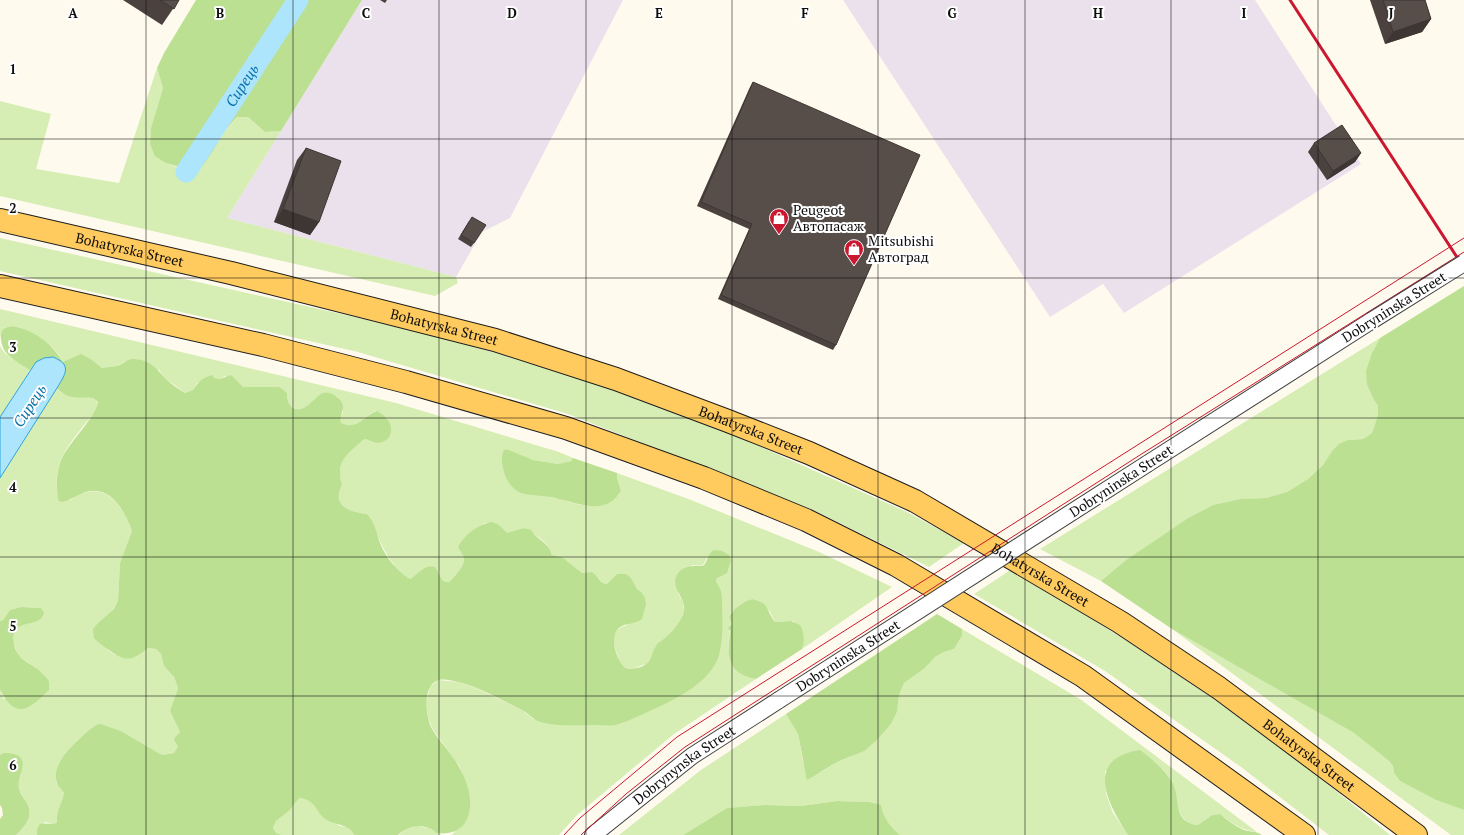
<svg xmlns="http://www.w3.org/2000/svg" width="1464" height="835" viewBox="0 0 1464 835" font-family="'PT Serif',serif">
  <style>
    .industrial { fill: #ebe1ed }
    .green { fill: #d6edb3 }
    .forest { fill: #bbe091 }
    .water { fill: #ade5fc; stroke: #2da3da }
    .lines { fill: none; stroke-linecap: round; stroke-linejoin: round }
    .canal { stroke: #ade5fc; stroke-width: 21 }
    .street-casing { stroke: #404040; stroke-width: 18 }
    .primary-casing { stroke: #1e1e1e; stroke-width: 24 }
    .street { stroke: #fff; stroke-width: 16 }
    .primary { stroke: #ffca5e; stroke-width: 22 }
    .tram { stroke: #cb1830; stroke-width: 1 }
    .rail { stroke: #cb1830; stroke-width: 3 }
    .street-bridge-casing { stroke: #404040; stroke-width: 18; stroke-linecap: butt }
    .street-bridge { stroke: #fff; stroke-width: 16 }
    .wall { fill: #4b423f }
    .shaded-wall { fill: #3d3633 }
    .building { fill: #574d49; stroke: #3d3633 }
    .grid { fill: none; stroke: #0d0d0d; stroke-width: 1; stroke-opacity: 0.55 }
    .labels { text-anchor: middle; stroke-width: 4; stroke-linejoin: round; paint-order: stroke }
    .poi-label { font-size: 14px; fill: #0d0d0d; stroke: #fff; text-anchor: start }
    .street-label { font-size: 14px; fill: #0d0d0d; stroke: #fff }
    .water-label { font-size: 15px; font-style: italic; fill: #0b73ab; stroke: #fff }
    .grid-label { font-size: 13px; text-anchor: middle; font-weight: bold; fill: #0d0d0d; stroke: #fff; stroke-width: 4; stroke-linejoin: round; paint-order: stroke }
  </style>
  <rect width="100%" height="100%" fill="#fffaee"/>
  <!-- industrial -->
  <g class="industrial">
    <path d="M362 0H623L510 218 482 232 456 277 227 218Z"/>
    <path d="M843 0H1255L1361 164 1124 313 1103 284 1050 317Z"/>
  </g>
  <!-- green -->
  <g class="green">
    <path d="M157 68 163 88 151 128 150 144 166 163 179 168 181 171 209 158 224 133 237 117H248L265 132 281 131 227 218 456 277 458 283 435 296 0 196V101L51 114 36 169 119 183Z"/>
    <path d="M0 238 422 332 572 375 725 431 907 512 964 543 929 567 811 509 568 414 358 352 0 271Z"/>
    <path d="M0 309 396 403 559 452 573 458 571 461 558 464 533 460 524 457 506 449 503 451C498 468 509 491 527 494 536 495 545 495 554 498 573 502 592 512 610 501 615 498 618 496 621 491L617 478V473L691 500 819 552 892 587 802 649 803 646 794 621 775 622 769 610 759 601 753 599 739 606 731 613 729 617 732 624C728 628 730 632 729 636 727 660 732 674 756 679L674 734 577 815 559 835H450L453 834 470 802 468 791 460 767 432 728 428 717 426 703 430 687 438 680 459 682 476 688 522 710 533 719 569 725H616L628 721 695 686 711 670 721 637 722 597 716 581 717 578 707 557C703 567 703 566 692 565L678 593 683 602 684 610 680 622 665 639 655 647 650 660 646 664 635 668H625C621 664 619 659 617 654 612 640 611 630 627 625L641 592 637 589 631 578 617 574 608 584C598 583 599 576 592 572L582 573 562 557 552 555C549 541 535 535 524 528L507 534 499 525 485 523C475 530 463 536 458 547 460 551 463 555 464 559 465 565 454 578 449 582L443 581 438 572 417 574 410 579C386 564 380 538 367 514 350 512 331 506 342 485 335 461 347 455 363 440L366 439 372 442 388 419 382 414 376 411C362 416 358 431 341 424L340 419 343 412 338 397C333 395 328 392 323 394 313 397 305 415 293 407 288 404 287 399 287 393L268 387H243L225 376 220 379 214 378 197 383 193 390 185 393 165 378 159 370 126 361 117 366 102 368 92 360 63 362C61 358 58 353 54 349 47 342 11 317 3 330 0 334 0 341 0 345Z"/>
    <path d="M1380 338 1372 353 1374 400 1378 406V415L1372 433 1363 439 1348 440 1332 451 1323 465 1308 479 1287 492 1266 498 1240 499 1213 505 1188 518 1126 560 1101 581 1040 549Z"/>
    <path d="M0 346C5 357 20 363 30 370L0 417Z"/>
    <path d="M57 388 62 393 93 398 98 403 97 409C84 426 62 449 58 469 56 477 57 486 57 494L70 500C74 498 79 494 84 493 110 484 124 510 132 531L120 563 118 601 114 609 99 622 108 650 115 655 136 657 148 648 156 649 161 654 164 666 174 677 178 688 170 711 180 732 175 737 178 746 174 753 162 755 121 731 96 725C81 736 65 749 59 767 57 772 57 777 56 782L64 793C62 803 56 811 57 822L53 824 45 822 37 829V835H16C27 824 35 815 25 800 24 797 20 793 19 789 18 784 20 778 21 774L3 753 0 755V690L4 699 49 681 35 667 18 656 13 641 15 631 18 627 26 624 41 608 21 607 10 610 3 620 0 621V478Z"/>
    <path d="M1012 569 1127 641 1266 734 1390 835H1329L1241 767 1105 671 974 594Z"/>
    <path d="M962 629 1080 699 1257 832C1241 830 1233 824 1220 814L1212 815 1198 825C1175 822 1179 803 1173 786 1170 776 1162 768 1154 761L1105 771 1106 794 1113 813 1128 835H900C889 824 880 812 869 802L837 801 801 806 765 805 727 808 683 835H619L701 770 786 714 798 734 803 762 821 772 837 762 850 757 878 739 891 724 897 712 899 695 904 683 925 668 935 657 944 652 954 649 962 636Z"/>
    <path d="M1172 629 1354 733 1389 761 1393 766 1394 773 1400 781 1436 800 1464 810V835H1451Z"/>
    <path d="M298 798 307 799 313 803 319 812 340 826 347 827 353 831 354 835H282L276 833 273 828 276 821 289 811Z"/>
    <path d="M417 826 429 828 437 833 442 835H399L405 829Z"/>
  </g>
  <!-- forest -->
  <g class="forest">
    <path d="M196 0H362L281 131 265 132 248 117H237C232 123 227 128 223 134 214 149 206 168 189 175L181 171 179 167 166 163 155 156 150 144 151 128 163 88 157 68 164 53Z"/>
    <path d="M1464 286V810L1436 800 1400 781 1394 773 1393 766 1389 761 1354 733 1172 629 1101 581 1126 560 1188 518 1213 505 1240 499 1266 498 1287 492 1308 479 1323 465 1332 451 1339 444 1348 440 1363 439 1372 433 1378 415V406L1374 400 1367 384 1366 371 1372 353 1380 338Z"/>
    <path d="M12 326C32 329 53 344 63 362L81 354 92 360 102 368C106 367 112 367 117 366 123 364 127 359 134 359 150 360 156 368 165 378 171 384 178 389 185 393L193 390C198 382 202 378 212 375L214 378 220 379 231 375 243 387H279L287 393C287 399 288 403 292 407 303 415 313 399 321 394 328 390 339 396 342 403 345 410 339 416 341 423 358 431 362 416 377 411 402 423 391 453 366 439L363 440C347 455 335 461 342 485 331 506 350 512 367 514 375 523 376 532 380 543 386 558 396 570 410 579 418 574 425 564 435 567L443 581 449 582C454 578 465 565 464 559 463 555 460 551 458 547 464 535 479 524 492 522L499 525 507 533 524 528 531 530C537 540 549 542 552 555L562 557 582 573 592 572C599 576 598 583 607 584L617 574H626L631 578 637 589 641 592 645 598 646 604 642 619C636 624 628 623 622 626 607 634 616 659 625 668 632 669 640 669 646 664 652 660 652 651 656 646 658 642 662 641 665 638 672 632 683 620 684 610 686 598 670 588 677 575 684 562 701 568 704 565 708 561 707 554 714 550L722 551 729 555 731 560 727 573 717 578 716 581 721 591 722 597C722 615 724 636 719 655 709 689 657 707 628 721 624 722 620 724 616 725 610 726 604 725 598 725 580 725 554 727 538 721 531 718 527 712 520 709 500 699 475 685 454 681 449 680 443 679 439 680 421 685 426 718 432 729 438 739 446 747 452 756 464 772 477 801 466 821 461 831 448 835 436 833 434 831 432 829 429 828 419 824 406 827 398 835H354C351 825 336 825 327 820 314 812 318 800 299 798L289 811 276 821 273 828 276 833 282 835H37V829L40 824C45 822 53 826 57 822 56 811 62 803 64 793 62 790 58 786 57 783 49 763 82 735 96 725L100 724 121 731 162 755 174 753 178 746 174 740 175 737 180 732 170 711 178 688 174 677 164 666 161 654 156 649 148 648C133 661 125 662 109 650 103 646 98 642 94 638L93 629 99 622 114 609 118 601 120 563 132 531C124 509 109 483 83 493 76 496 70 500 62 502L59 501 58 499C56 485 56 469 63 456 69 444 98 413 98 402L93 398C80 397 67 400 57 388L65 374 36 362 30 370C16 361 0 355 1 335 2 328 6 327 12 326Z"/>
    <path d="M506 449 533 460 558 464 571 461 573 458 617 473V478L621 491C605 517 578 503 555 498 544 495 531 496 521 493 506 487 499 465 503 451Z"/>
    <path d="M753 599C771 604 766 611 775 622L791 621 800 625C804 632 805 641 802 649L756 679C727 673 727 657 730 631L728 628 732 624 729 617C733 609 744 601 753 599Z"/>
    <path d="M21 607 41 608 44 613C40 627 20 620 15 632 13 636 13 640 14 644 17 659 25 660 36 668 41 672 45 676 49 681V690C29 709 17 721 0 690V621L3 620 10 610Z"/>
    <path d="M937 614 962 629V636L954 649 944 652 935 657 925 668 904 683 899 695 897 712 891 724 878 739 864 751 837 762 807 780 798 734 786 714Z"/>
    <path d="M1140 750C1153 760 1165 769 1173 784 1181 801 1172 822 1198 825L1212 815 1220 814C1227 820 1235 826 1244 830 1251 832 1256 831 1262 835H1128C1107 803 1084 759 1140 750Z"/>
    <path d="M3 753C37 753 16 774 19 789 20 793 23 797 25 800 35 815 27 824 16 835H0V819L3 815 2 808 0 805V755Z"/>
    <path d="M837 801 869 802 881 805C883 819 890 825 900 835H683L727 808 765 805 801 806Z"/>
  </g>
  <!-- water -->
  <path class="water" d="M53 357C72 365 66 373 57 388L0 478V417L36 362 44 358Z"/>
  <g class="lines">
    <!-- canal -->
    <path class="canal" id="s1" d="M186 172 298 0"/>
    <defs>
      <g id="street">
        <path d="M1147 464 1371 321"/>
        <path id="s2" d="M593 835 692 756 779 700"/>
      </g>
      <g id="primary">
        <path id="s3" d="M0 220 231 273 495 340 616 379 728 421 809 453 915 501 1120 622 1219 688 1416 835"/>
        <path d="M0 286 263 345 406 382 566 428 704 478 806 520 896 565 1083 676 1304 835"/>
      </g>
    </defs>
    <!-- street casing -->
    <use href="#street" class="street-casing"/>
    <!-- primary casing -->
    <use href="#primary" class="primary-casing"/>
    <!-- street -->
    <use href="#street" class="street"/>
    <!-- primary -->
    <use href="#primary" class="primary"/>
    <!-- tram -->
    <g class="tram">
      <path d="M564 835 580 818 677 737 1464 238"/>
      <path d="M581 835 626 794 685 747 1140 455 1464 252"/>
    </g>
    <!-- rail -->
    <path class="rail" d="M1290 0 1464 268"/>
    <defs>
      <g id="street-bridge">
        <path d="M1371 321 1464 263"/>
        <path id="s4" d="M779 700 1147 464"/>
      </g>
    </defs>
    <!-- street-bridge casing -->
    <use href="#street-bridge" class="street-bridge-casing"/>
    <!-- street-bridge -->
    <use href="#street-bridge" class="street-bridge"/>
  </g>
  <!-- wall -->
  <g class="wall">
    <path d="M123 0H179L162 25Z"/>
    <path d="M380 0H387L385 3Z"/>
    <path d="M1370 0H1425L1431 19 1422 32 1385 44Z"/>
    <path d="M753 82 836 345 833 350 718 299 749 229 697 206 750 87Z"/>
    <path d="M1314 143 1361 153 1355 162 1327 180 1308 152Z"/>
    <path d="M306 148 319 222 310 235 274 222 297 160Z"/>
    <path d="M469 221 474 243 471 247 458 239Z"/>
  </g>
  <!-- shaded-wall -->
  <g class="shaded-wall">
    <path d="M1431 19 1422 32 1385 44 1393 32Z"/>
    <path d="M1361 153 1355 162 1327 180 1333 171Z"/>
    <path d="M283 209 319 222 310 235 274 222Z"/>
  </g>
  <!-- building -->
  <g class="building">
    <path d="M160 0H179L174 9Z"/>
    <path d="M1383 0H1425L1431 19 1393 32Z"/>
    <path d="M753 82 920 155 836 345 721 295 752 224 701 202Z"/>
    <path d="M1342 125 1361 153 1333 171 1314 143Z"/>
    <path d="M306 148 341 161 319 222 283 209Z"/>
    <path d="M472 217 486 225 474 243 461 235Z"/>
  </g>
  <!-- grid -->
  <path class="grid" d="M146 0V835M293 0V835M439 0V835M586 0V835M732 0V835M878 0V835M1025 0V835M1171 0V835M1318 0V835M0 139H1464M0 278H1464M0 418H1464M0 557H1464M0 696H1464"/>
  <!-- icons -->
  <defs>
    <symbol id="shop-pin" viewBox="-11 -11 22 30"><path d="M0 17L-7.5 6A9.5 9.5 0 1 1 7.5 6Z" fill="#cb1830" stroke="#fff"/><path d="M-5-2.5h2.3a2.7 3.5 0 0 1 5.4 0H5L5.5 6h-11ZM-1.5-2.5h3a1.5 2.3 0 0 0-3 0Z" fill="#fff"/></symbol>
  </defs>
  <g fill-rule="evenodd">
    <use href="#shop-pin" x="768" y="207" width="22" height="30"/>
    <use href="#shop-pin" x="843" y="238" width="22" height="30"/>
  </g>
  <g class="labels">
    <!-- poi labels -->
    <g class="poi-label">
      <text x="793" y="215">Peugeot<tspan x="793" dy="16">Автопасаж</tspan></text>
      <text x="868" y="246">Mitsubishi<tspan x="868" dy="16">Автоград</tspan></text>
    </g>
    <!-- street labels -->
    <g class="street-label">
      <text dy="5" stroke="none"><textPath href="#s3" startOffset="133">Bohatyrska Street</textPath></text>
      <text transform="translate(1394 307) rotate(-32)" y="5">Dobryninska Street</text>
      <text dy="5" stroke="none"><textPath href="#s3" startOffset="457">Bohatyrska Street</textPath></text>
      <text dy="5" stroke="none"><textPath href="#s3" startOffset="781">Bohatyrska Street</textPath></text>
      <text transform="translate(1121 481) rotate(-33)" y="5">Dobryninska Street</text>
      <text dy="5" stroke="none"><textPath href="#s3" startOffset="1105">Bohatyrska Street</textPath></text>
      <text dy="5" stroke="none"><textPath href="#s4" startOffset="82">Dobryninska Street</textPath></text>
      <text dy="5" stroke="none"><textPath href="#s3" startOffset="1429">Bohatyrska Street</textPath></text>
      <text dy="5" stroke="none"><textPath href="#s2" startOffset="115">Dobrynynska Street</textPath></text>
    </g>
    <!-- water labels -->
    <g class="water-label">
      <text dy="5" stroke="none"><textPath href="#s1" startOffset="103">Сирець</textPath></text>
      <text transform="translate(30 406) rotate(-57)" y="5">Сирець</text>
    </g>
  </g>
  <g class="grid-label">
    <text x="73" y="18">A</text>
    <text x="220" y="18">B</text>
    <text x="366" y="18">C</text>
    <text x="512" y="18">D</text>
    <text x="659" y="18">E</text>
    <text x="805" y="18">F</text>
    <text x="952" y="18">G</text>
    <text x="1098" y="18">H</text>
    <text x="1244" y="18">I</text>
    <text x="1391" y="18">J</text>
    <text x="13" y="74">1</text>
    <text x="13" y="213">2</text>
    <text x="13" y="352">3</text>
    <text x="13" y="492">4</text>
    <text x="13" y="631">5</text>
    <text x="13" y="770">6</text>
  </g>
</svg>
